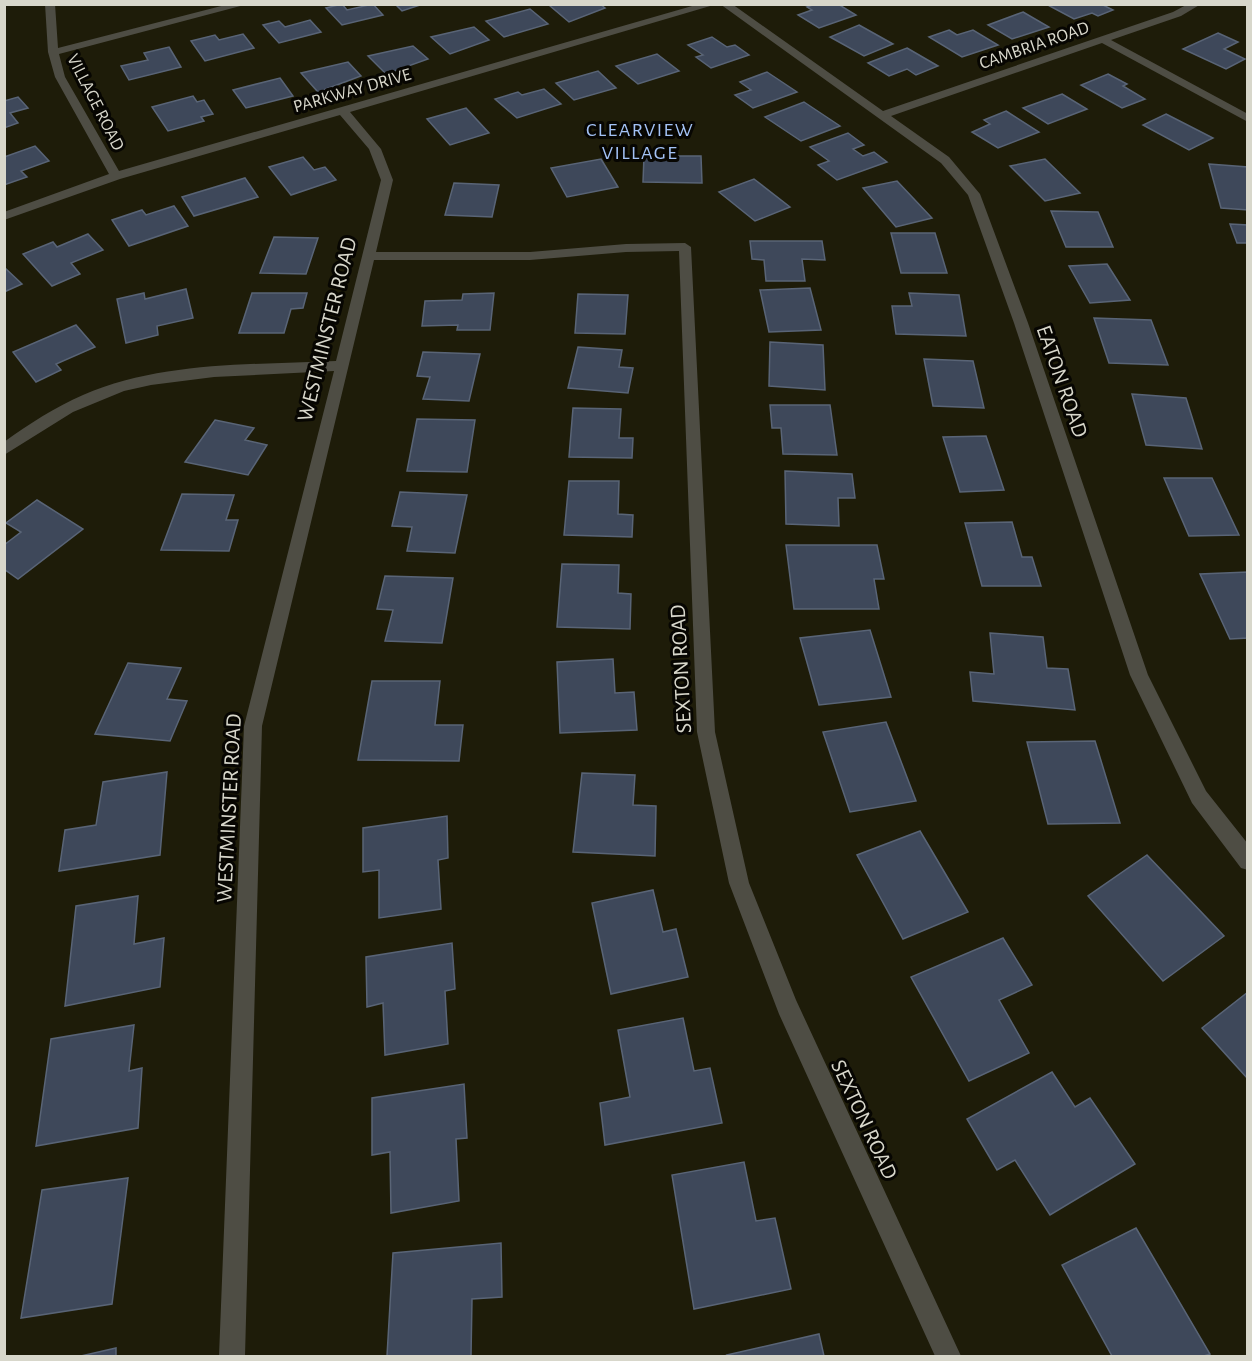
<svg xmlns="http://www.w3.org/2000/svg" width="1252" height="1361" viewBox="0 0 1252 1361" font-family="'Alegreya Sans',sans-serif">
  <style>
    .building { fill: #3e485a; stroke: #596476; stroke-width: 1.5 }
    .lines { fill: none; stroke-linecap: round; stroke-linejoin: round }
    .street { fill: #4e4d44; fill-rule: evenodd }
    .labels { text-anchor: middle; stroke-width: 6; stroke-linejoin: round; paint-order: stroke }
    .far-street-label { font-size: 18px; fill: #d8d7cb; stroke: #070602 }
    .far-neighbourhood-label { font-size: 20px; letter-spacing: 1.5px; fill: #a3c2f5; stroke: #070602 }
    .street-label { font-size: 22px; fill: #d8d7cb; stroke: #070602 }
  </style>
  <rect width="100%" height="100%" fill="#1e1c09"/>
  <!-- building -->
  <g class="building">
    <path d="M342 4 347 10 373 4 383 15 342 25 326 8Z"/>
    <path d="M395 4H423L402 11Z"/>
    <path d="M552 4H600L605 8 569 22 549 5Z"/>
    <path d="M815 4H838L856 15 819 28 798 15 812 10 807 7Z"/>
    <path d="M1046 4H1101L1113 10 1098 16 1092 13 1074 19Z"/>
    <path d="M530 9 548 24 504 37 486 21Z"/>
    <path d="M1023 12 1049 27 1012 39 988 25Z"/>
    <path d="M310 20 321 32 279 43 263 25 279 21 285 27Z"/>
    <path d="M859 25 893 44 864 56 830 37Z"/>
    <path d="M474 27 489 40 450 54 431 37Z"/>
    <path d="M949 30 957 35 973 30 998 45 962 57 929 37Z"/>
    <path d="M1218 33 1238 42 1224 49 1245 59 1226 69 1183 49Z"/>
    <path d="M243 34 254 48 205 61 191 41 215 35 219 40Z"/>
    <path d="M712 37 727 47 735 45 749 55 711 68 696 57 703 55 688 45Z"/>
    <path d="M413 46 428 59 386 74 368 56Z"/>
    <path d="M169 47 181 67 129 80 121 66 148 60 144 53Z"/>
    <path d="M907 48 938 66 916 75 907 69 889 76 868 63Z"/>
    <path d="M657 54 679 71 638 84 616 66Z"/>
    <path d="M348 62 361 76 318 92 301 73Z"/>
    <path d="M598 71 616 88 574 100 556 83Z"/>
    <path d="M767 72 797 92 753 108 735 95 751 90 740 82Z"/>
    <path d="M1108 74 1127 84 1123 86 1145 99 1122 108 1081 85Z"/>
    <path d="M280 78 293 96 246 108 233 90Z"/>
    <path d="M544 89 561 104 517 118 495 99 518 92 522 95Z"/>
    <path d="M1062 94 1087 109 1048 124 1023 108Z"/>
    <path d="M193 96 197 102 204 100 213 114 201 117 204 121 168 131 152 107Z"/>
    <path d="M18 97 28 108 10 113 18 123 4 128V101Z"/>
    <path d="M804 102 840 126 801 141 765 117Z"/>
    <path d="M466 108 489 133 450 145 427 119Z"/>
    <path d="M1006 111 1039 132 998 148 972 132 990 124 984 120Z"/>
    <path d="M1166 114 1213 138 1189 150 1143 125Z"/>
    <path d="M848 133 864 145 853 149 863 156 874 152 887 162 837 180 818 165 829 161 810 147Z"/>
    <path d="M35 146 49 161 21 171 27 177 4 185V157Z"/>
    <path d="M644 156H701L702 183 643 182Z"/>
    <path d="M303 157 314 170 325 167 336 180 291 195 269 167Z"/>
    <path d="M601 159 618 187 567 197 551 168Z"/>
    <path d="M1045 159 1080 193 1045 201 1010 166Z"/>
    <path d="M1209 164 1248 167V210L1221 208Z"/>
    <path d="M245 178 258 197 194 216 182 197Z"/>
    <path d="M754 179 790 207 755 221 719 192Z"/>
    <path d="M897 181 932 218 896 227 863 188Z"/>
    <path d="M454 183 499 185 492 217 445 215Z"/>
    <path d="M174 206 188 226 129 246 112 220 142 210 146 215Z"/>
    <path d="M1051 211 1098 212 1113 247H1066Z"/>
    <path d="M1230 224 1248 225V243H1237Z"/>
    <path d="M891 233H935L947 273H901Z"/>
    <path d="M88 234 103 250 71 263 80 274 52 286 23 254 53 242 57 247Z"/>
    <path d="M274 237 318 238 306 274 260 273Z"/>
    <path d="M750 241H822L825 260 802 259 805 281H766L764 260 752 259Z"/>
    <path d="M1107 264 1130 300 1090 303 1069 266Z"/>
    <path d="M4 267 22 284 4 292Z"/>
    <path d="M810 288 821 330 769 332 760 290Z"/>
    <path d="M186 289 193 318 157 326 158 335 126 343 117 299 144 293 145 299Z"/>
    <path d="M252 293H307L303 308 291 309 284 333H239Z"/>
    <path d="M494 293 490 330H457L458 325 422 326 425 301 462 300 463 294Z"/>
    <path d="M909 293 959 295 966 336 896 334 892 306H912Z"/>
    <path d="M578 294 628 295 625 334 575 333Z"/>
    <path d="M1094 318 1151 320 1168 365 1109 363Z"/>
    <path d="M76 325 95 347 56 364 61 370 36 382 13 352Z"/>
    <path d="M770 342 823 345 825 390 769 386Z"/>
    <path d="M578 347 622 350 619 367 633 368 628 393 568 388Z"/>
    <path d="M423 352 480 354 469 401 423 399 430 377 417 376Z"/>
    <path d="M924 359 973 361 984 408 933 406Z"/>
    <path d="M1132 394 1186 398 1202 449 1146 445Z"/>
    <path d="M770 405H830L837 455 783 454 781 428H772Z"/>
    <path d="M573 408 621 409 619 438H633L632 458 569 457Z"/>
    <path d="M417 419 475 420 467 472 407 471Z"/>
    <path d="M215 420 254 428 245 440 267 445 248 475 185 462Z"/>
    <path d="M986 436 1004 490 960 492 943 437Z"/>
    <path d="M785 471 852 474 855 498H838L839 526 786 524Z"/>
    <path d="M1164 478H1212L1239 535 1189 536Z"/>
    <path d="M569 481H619L618 514 633 515 632 537 564 535Z"/>
    <path d="M400 492 467 495 455 553 407 551 412 527 392 526Z"/>
    <path d="M182 494 234 495 226 520H238L229 551 161 550Z"/>
    <path d="M37 500 83 529 18 579 4 569V545L21 532 6 523Z"/>
    <path d="M1012 522 1022 557H1032L1041 586H982L965 523Z"/>
    <path d="M786 545H877L884 579H874L879 609H794Z"/>
    <path d="M562 564 619 565 618 593 631 594 630 629 557 627Z"/>
    <path d="M1248 572V638L1230 639 1200 574Z"/>
    <path d="M385 576 453 578 442 643 385 641 393 610 377 609Z"/>
    <path d="M870 630 891 697 819 705 800 638Z"/>
    <path d="M990 633 1043 637 1047 668 1068 669 1075 710 973 701 970 672 994 674Z"/>
    <path d="M613 659 615 693 634 692 637 730 560 733 557 662Z"/>
    <path d="M128 663 181 668 167 699 187 701 170 741 95 734Z"/>
    <path d="M372 681H440L435 725H463L459 761 358 760Z"/>
    <path d="M886 722 916 801 850 812 823 732Z"/>
    <path d="M1095 741 1120 823 1048 824 1027 742Z"/>
    <path d="M167 772 160 855 59 871 65 830 96 825 103 782Z"/>
    <path d="M582 773 635 775 633 805 656 806 655 856 573 852Z"/>
    <path d="M447 816 448 858 438 860 441 909 379 918V870L363 872V828Z"/>
    <path d="M920 831 968 912 903 939 857 855Z"/>
    <path d="M1147 855 1224 936 1163 981 1088 896Z"/>
    <path d="M653 890 663 932 676 929 688 977 611 994 592 903Z"/>
    <path d="M138 896 134 944 164 938 160 987 65 1006 76 906Z"/>
    <path d="M1003 938 1032 985 999 1000 1029 1053 969 1081 911 977Z"/>
    <path d="M452 943 455 989 445 991 448 1044 385 1055 383 1003 367 1007 366 957Z"/>
    <path d="M1248 992V1079L1202 1028Z"/>
    <path d="M683 1018 694 1071 710 1068 722 1123 605 1145 600 1103 630 1097 618 1030Z"/>
    <path d="M134 1025 129 1071 142 1068 138 1128 36 1146 51 1039Z"/>
    <path d="M1052 1072 1075 1107 1090 1098 1135 1164 1050 1215 1015 1160 997 1170 967 1119Z"/>
    <path d="M464 1084 467 1138 456 1139 459 1201 391 1213 390 1152 372 1155V1098Z"/>
    <path d="M744 1162 756 1221 775 1218 791 1289 694 1309 672 1175Z"/>
    <path d="M128 1178 112 1304 21 1318 42 1190Z"/>
    <path d="M1136 1228 1210 1354 1204 1356H1112L1062 1265Z"/>
    <path d="M501 1243 502 1297 472 1299 471 1356H387L393 1253Z"/>
    <path d="M819 1334 824 1356H728L727 1355Z"/>
    <path d="M116 1348V1356H81Z"/>
  </g>
  <g class="lines">
    <!-- street -->
    <g class="street">
      <path d="M45 4H55L58 48 229 4H248L59 54 65 77 119 171 699 4H717L350 112 381 149 393 180 376 252H530L626 244 685 243 691 247 715 732 749 883 796 1000 961 1356H935L779 1014 729 883 697 732 679 251 626 252 530 260H374L262 726 245 1356H219L244 726 334 371 214 377 151 385 124 391 73 412 4 455V442C29 424 55 407 83 395 162 361 252 365 336 361L381 180 369 149 340 115 120 179 4 220V212L109 174 55 77 48 52Z"/>
      <path d="M720 4H732L883 111 1173 12 1188 4H1201L1181 16 1111 40 1248 114V122L1102 43 891 116 949 157 980 194 1028 323 1148 675 1206 791 1248 844V870L1241 868 1192 803 1130 675 1014 323 968 195 941 163Z"/>
    </g>
  </g>
  <g class="labels">
    <!-- far-street labels -->
    <g class="far-street-label">
      <text transform="translate(1034 45) rotate(-19)" y="6">CAMBRIA ROAD</text>
      <text transform="translate(352 90) rotate(-16)" y="6">PARKWAY DRIVE</text>
      <text transform="translate(96 102) rotate(63)" y="6">VILLAGE ROAD</text>
    </g>
    <!-- far-neighbourhood labels -->
    <g class="far-neighbourhood-label">
      <text x="640" y="136">CLEARVIEW<tspan x="640" dy="23">VILLAGE</tspan></text>
    </g>
    <!-- street labels -->
    <g class="street-label">
      <text transform="translate(326 329) rotate(-76)" y="8">WESTMINSTER ROAD</text>
      <text transform="translate(1063 381) rotate(71)" y="8">EATON ROAD</text>
      <text transform="translate(680 669) rotate(-93)" y="8">SEXTON ROAD</text>
      <text transform="translate(228 808) rotate(-87)" y="8">WESTMINSTER ROAD</text>
      <text transform="translate(865 1119) rotate(65)" y="8">SEXTON ROAD</text>
    </g>
  </g>
  <!-- border -->
  <rect width="1252" height="1361" fill="none" stroke="#d8d7cb" stroke-width="12"/>
</svg>
